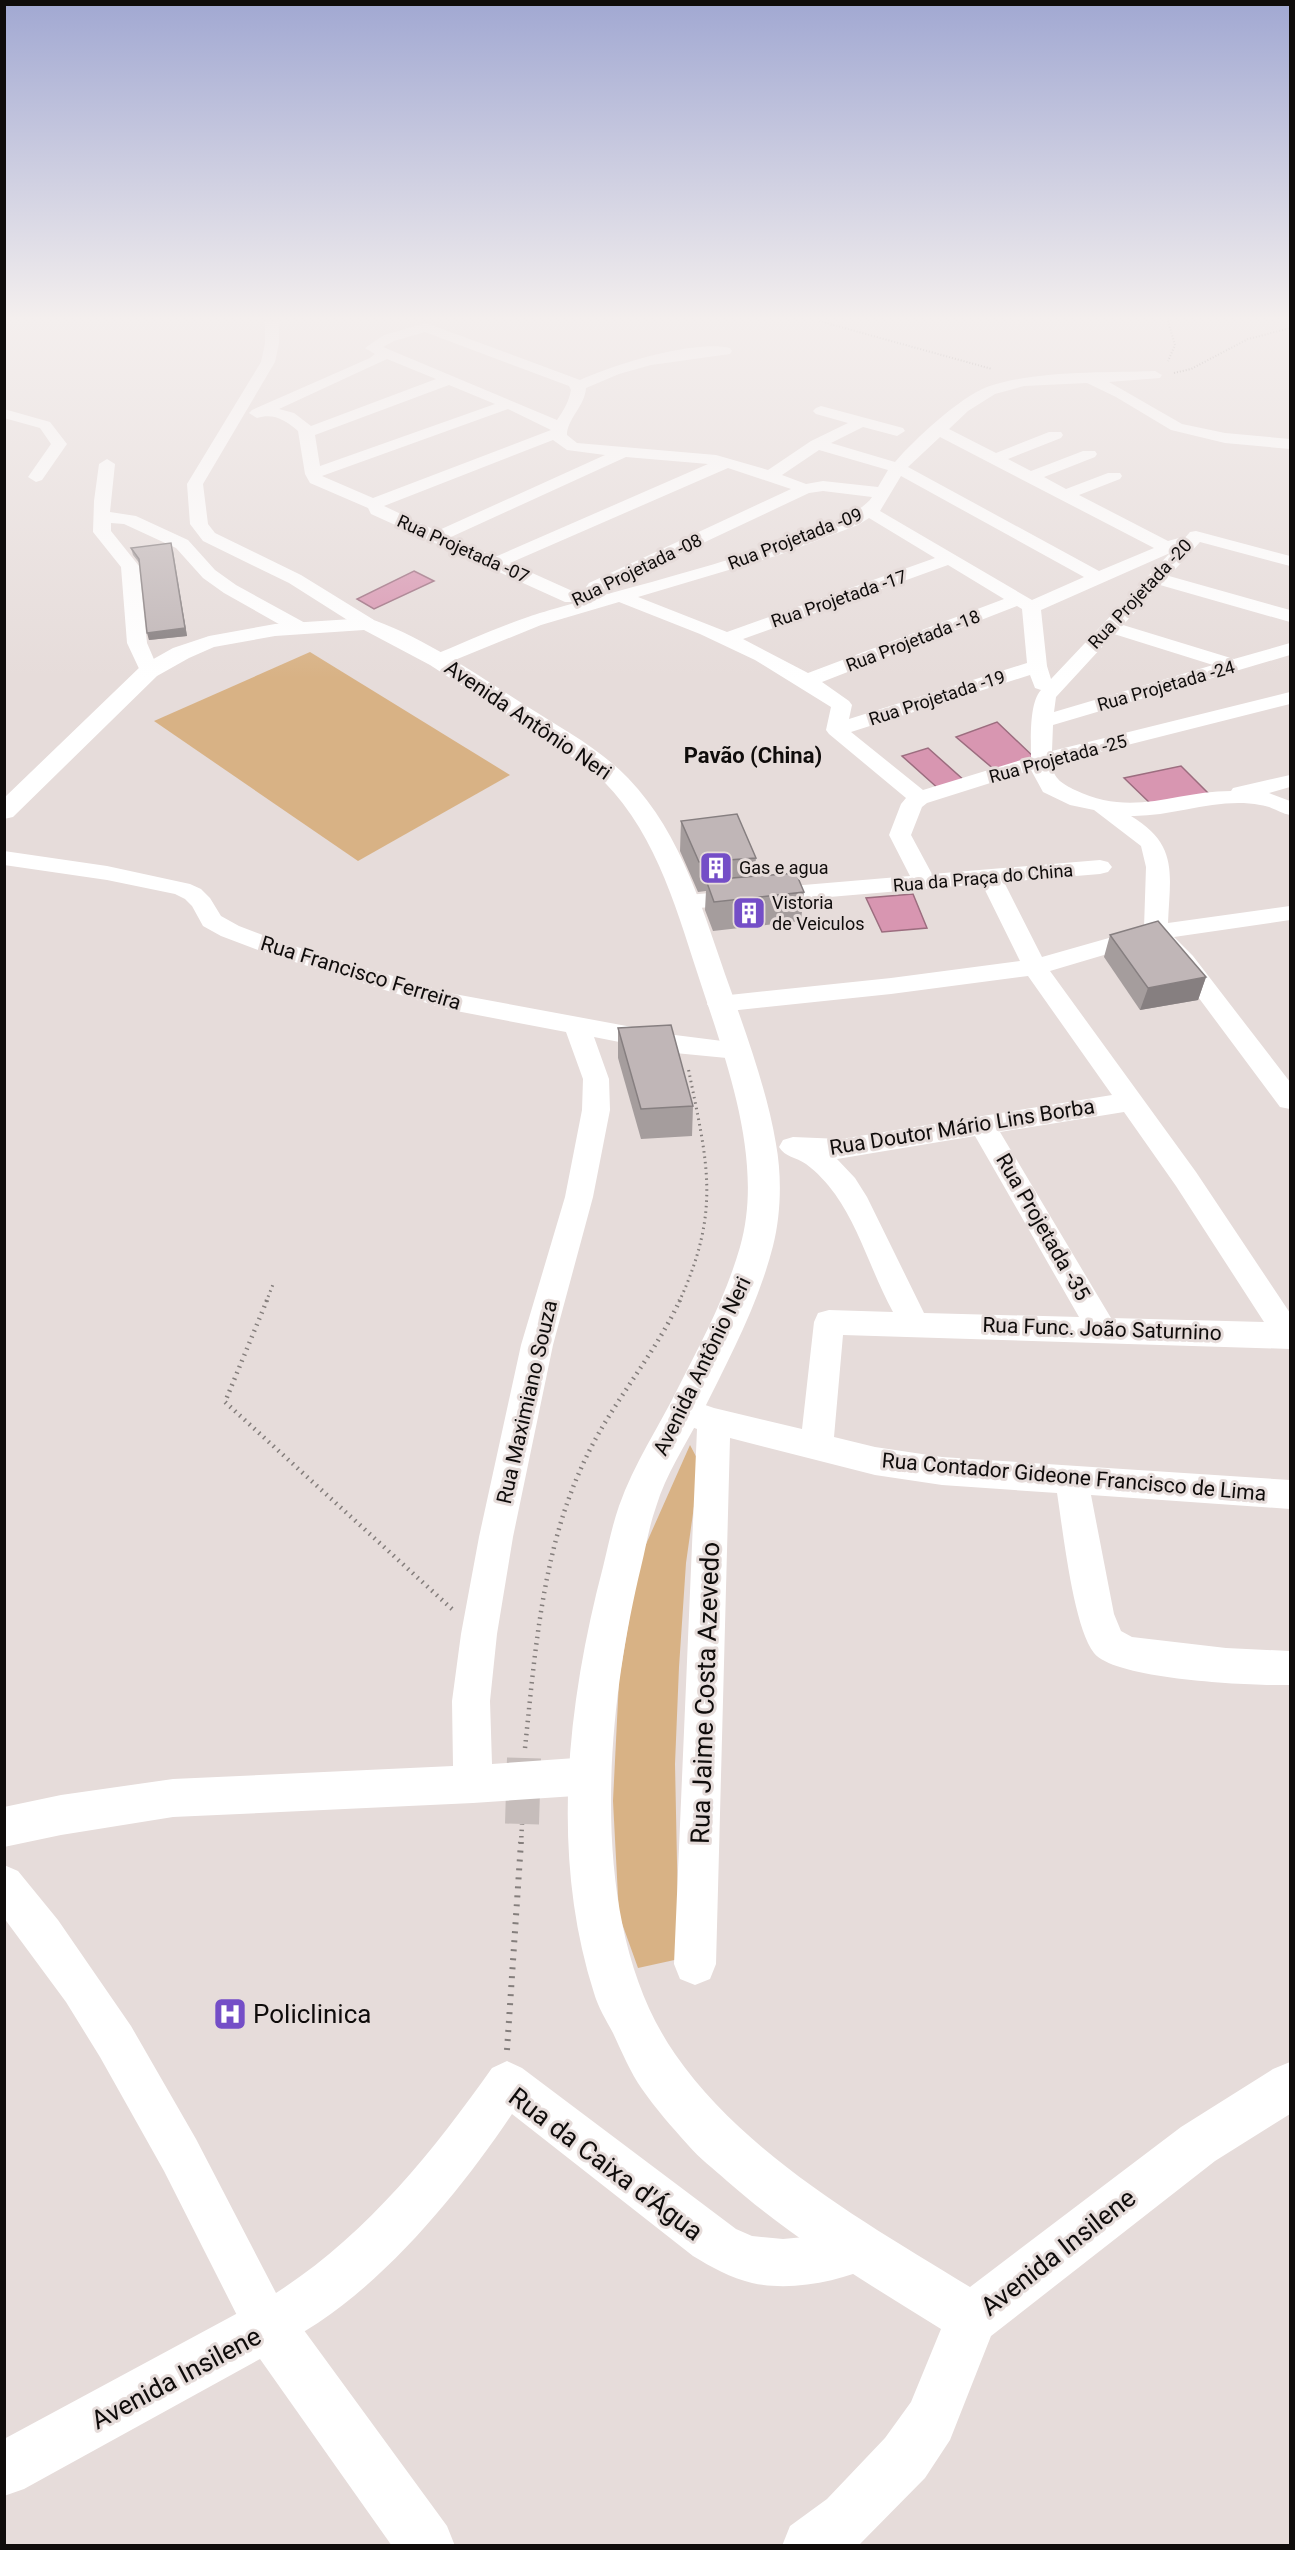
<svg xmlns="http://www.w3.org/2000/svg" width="1295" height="2550" viewBox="0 0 1295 2550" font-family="Roboto,sans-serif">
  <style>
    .green { fill: #d8b285 }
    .water { fill: #d896b1; stroke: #9c6d7f; stroke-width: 1.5 }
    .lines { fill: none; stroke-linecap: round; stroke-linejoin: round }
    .minor-tunnel { stroke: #c6bdbb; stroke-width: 34; stroke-dasharray: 34 17; stroke-linecap: butt }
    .path-far3 { stroke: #847e7c; stroke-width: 2; stroke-dasharray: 1 2; stroke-linecap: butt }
    .path-far2 { stroke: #847e7c; stroke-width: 3; stroke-dasharray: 1.5 4; stroke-linecap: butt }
    .path-far1 { stroke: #847e7c; stroke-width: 4.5; stroke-dasharray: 1.5 5; stroke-linecap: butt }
    .path { stroke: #847e7c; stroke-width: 6; stroke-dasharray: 2 7; stroke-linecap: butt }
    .minor { fill: #fff; fill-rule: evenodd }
    .tertiary { fill: #fff; fill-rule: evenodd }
    .wall { fill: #a59d9d }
    .shaded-wall { fill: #867f80 }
    .building { fill: #c0b6b7; stroke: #867f80; stroke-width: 1.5 }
    .labels { text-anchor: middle; stroke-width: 6; stroke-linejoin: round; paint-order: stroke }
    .far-street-label { font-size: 18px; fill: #0f0c0b; stroke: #e6dcda }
    .far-poi-label { font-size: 18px; fill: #0f0c0b; stroke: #e6dcda; text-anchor: start }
    .street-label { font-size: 21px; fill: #0f0c0b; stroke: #e6dcda }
    .far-district-label { font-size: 22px; font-weight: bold; fill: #0f0c0b; stroke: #e6dcda }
    .near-street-label { font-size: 26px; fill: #0f0c0b; stroke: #e6dcda }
    .near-poi-label { font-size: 26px; fill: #0f0c0b; stroke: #e6dcda; text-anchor: start }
  </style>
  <rect width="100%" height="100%" fill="#e6dcda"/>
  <!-- green -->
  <g class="green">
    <path d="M310 652 510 775 358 861 154 721Z"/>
    <path d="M690 1445 700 1464 686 1563 679 1667 675 1764 679 1959 638 1968 619 1915 613 1801 619 1680 639 1560Z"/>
  </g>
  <!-- water -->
  <g class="water">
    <path d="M414 571 434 581 374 609 357 599Z"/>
    <path d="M997 722 1037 760 996 771 956 737Z"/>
    <path d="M928 748 966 782 941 791 902 756Z"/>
    <path d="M1181 766 1211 796 1153 806 1124 778Z"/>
    <path d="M913 894 927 928 882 932 866 898Z"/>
  </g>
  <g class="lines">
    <!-- minor-tunnel -->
    <path class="minor-tunnel" d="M522 1824 524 1758"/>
    <!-- path-far3 -->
    <g class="path-far3">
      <path d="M819 321 992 369"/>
      <path d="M1168 321 1175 345 1168 361"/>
      <path d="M1174 373 1191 369 1248 339 1290 328"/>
    </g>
    <!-- path-far2 -->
    <g class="path-far2">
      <path d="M266 1302 274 1282"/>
      <path d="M679 1302C722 1209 707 1162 688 1067"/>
    </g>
    <!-- path-far1 -->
    <g class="path-far1">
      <path d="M267 1300 225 1402 452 1609"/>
      <path d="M525 1748C535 1653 542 1552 583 1464 609 1406 653 1358 680 1300"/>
      <path d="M521 1844 522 1824"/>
    </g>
    <!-- path -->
    <path class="path" d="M507 2050 521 1842"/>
    <!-- minor -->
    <g class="minor">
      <path d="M265 321H279V343L275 362 203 484 208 524 215 533 301 575 374 620 376 624 374 628H360L289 583 203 541 190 524 187 484 261 362 265 343Z"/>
      <path d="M426 323 580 380C612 365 695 339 730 348L732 351 730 354 651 365 619 374 586 388C585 406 567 419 567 435L577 443 716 455 768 470 811 441 848 423 816 414 813 411 816 408 821 406 903 428 905 431 897 436 863 427 831 443 895 462C914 440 960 397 987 387 1036 370 1103 373 1155 371L1162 375 1160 378 1109 382 1182 424 1225 433 1290 439V449L1225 443 1171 430 1116 397 1087 383 1024 386 995 394 968 411 949 429 996 453 1049 432H1061L1063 435 1061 438 1008 459 1031 471 1083 451H1095L1097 454 1095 457 1044 477 1066 489 1108 473H1120L1122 476 1120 479 1079 495 1168 541 1179 538 1184 539 1190 532 1196 531 1290 556V566L1200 542 1169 576 1290 610V622L1160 585 1123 625 1234 659 1290 643V655L1053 725 1052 751 1290 692V704L1052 764C1053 779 1063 784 1075 790 1133 818 1175 791 1231 791L1233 788 1290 775V787L1269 793 1290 801V815C1280 813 1271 806 1260 805 1217 797 1174 817 1131 816 1179 845 1170 874 1168 923L1290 906V920L1174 937 1193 956 1290 1082V1109L1280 1107 1175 966 1151 941 1050 971 1196 1172 1290 1313V1349L843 1335 834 1437 875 1447 942 1457 1290 1480V1509L1091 1495 1114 1614 1121 1631 1132 1637 1226 1648 1290 1651V1685C1255 1686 1115 1680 1094 1653 1073 1626 1063 1530 1057 1493L942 1485 875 1475 730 1438 716 1964 710 1979 695 1985 680 1979 674 1964 697 1429 674 1420 669 1411 674 1402 685 1398 714 1408 802 1429 814 1322 818 1313 829 1310 893 1312C872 1274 860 1229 835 1194 827 1183 817 1172 806 1164 796 1157 785 1157 779 1147L783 1140 793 1137 841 1139 1112 1095 1028 976 891 994 720 1012 711 1010 707 1004 711 998 720 996 891 978 1020 961 982 884 687 909 679 907 675 902 679 897 687 895 910 876 889 835 901 804 906 798 829 734 826 730 831 707 755 660 700 634 619 602 541 625 445 664H431L428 660 431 656C463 643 495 628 528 617 586 597 848 537 872 497L823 491 809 493 601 591H589L586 587 589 583 791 489 728 468 510 563 579 594 581 598 579 602H565L371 514 368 508 310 483 305 474 298 431C285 420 274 413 257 418L249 413 252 410 370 358 375 354 365 348 384 335ZM425 332 569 386 571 390C569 401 564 410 557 420L383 347 394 341ZM387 359 436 379 311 426 294 413 279 409ZM449 385 495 404 320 466 315 435ZM508 409 551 430 373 498 322 476ZM940 437 1154 548 1099 571 908 467ZM553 440 567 450 605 455 437 531 384 506ZM819 450 888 470 878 487 823 481 806 484 782 475ZM626 457 708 464 495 557 451 537ZM901 476 1084 577 1032 600 880 511ZM869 518 935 558 727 632 638 597 779 555 858 525ZM1170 553 1051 679 1047 666 1041 610ZM948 565 1004 599 808 673 743 639ZM1017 606 1022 609 1027 663 849 719 852 705 849 701 822 682ZM1114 634 1213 665 1054 712 1056 697ZM1030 675 1035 688 1041 690C1029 703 1031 739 1031 757L923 790 851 732ZM1031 770 1043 792 1070 805 1094 810 1141 846 1146 867 1144 928 1042 957 1004 882 1100 874 1108 872 1112 867 1108 862 1100 860 932 874 911 835 922 807 927 803ZM1124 1112 1176 1186 1264 1322 1111 1318 1000 1132ZM975 1136 1079 1317 924 1313 867 1197 855 1178 837 1159Z"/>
      <path d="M4 409 50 422 67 444 42 480 36 482 28 477 51 444 40 428 4 418Z"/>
      <path d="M107 459 115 464 110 512 136 516 188 540 215 570 236 585 307 624 309 628 307 632H293L224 593 203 578 176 548 124 524 111 523V531L139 566 147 643 159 671 156 675H142L127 643 121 567 93 532 94 501 99 464Z"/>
      <path d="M4 851 107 866 190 884 201 889 210 898 221 916 239 926 287 944 449 993 675 1035 746 1044 750 1050 746 1056 737 1059 675 1053 594 1037 609 1079 610 1110 593 1197 553 1345 513 1537 497 1634 490 1701 492 1764 590 1757 604 1763 609 1776 604 1789 590 1795 473 1803 173 1817 61 1835 4 1847V1807L61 1795 173 1779 453 1766 452 1701 461 1634 479 1537 521 1345 565 1197 582 1110 583 1079 566 1032 446 1009 269 954 221 936 203 926 192 906 185 899 175 894 107 880 4 865Z"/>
      <path d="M4 1865 18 1871 58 1920 131 2026 196 2139 276 2293C365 2236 432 2153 492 2068L507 2061 522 2068 736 2229 752 2236 783 2239 815 2236 860 2226 876 2233 883 2249 876 2265C840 2281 792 2292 752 2283 731 2278 711 2267 693 2256L512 2114C455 2199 364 2310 268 2350L251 2343 164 2171 100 2057 66 2002 4 1918Z"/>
    </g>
    <!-- tertiary -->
    <g class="tertiary">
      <path d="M367 618C420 634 480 677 528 707 561 728 600 749 628 778 683 835 704 915 730 988 747 1036 768 1094 776 1144 782 1176 781 1215 773 1246 758 1305 728 1361 701 1415 685 1446 666 1474 656 1507 649 1526 646 1547 641 1567 606 1712 585 1924 675 2054 745 2155 867 2224 970 2287L1181 2127 1273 2069 1290 2062V2114L1215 2161 991 2336 950 2440 925 2478 858 2546H782L790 2526 827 2499 885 2438 911 2402 941 2329C867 2283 793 2239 727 2181 714 2169 699 2158 688 2145 672 2127 655 2108 642 2089 630 2072 622 2052 613 2033 606 2020 598 2007 594 1993 550 1856 567 1704 603 1567 608 1547 612 1526 619 1506 634 1463 659 1427 679 1386 702 1341 726 1296 740 1247 765 1160 725 1058 698 975 674 901 653 825 593 771L430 665 364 630 275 636 214 647 189 658 157 676 13 817 4 819V798L141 666 173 648 209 636 275 624Z"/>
      <path d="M268 2300 287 2307 447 2526 455 2546H392L260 2359 24 2489 4 2496V2439L249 2307Z"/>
    </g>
  </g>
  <!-- wall -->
  <g class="wall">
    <path d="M131 548 173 550 187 636 149 640 140 564 133 555Z"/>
    <path d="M681 821 756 858 754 876 804 892 801 921 713 931 705 910 706 891 698 892 680 851Z"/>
    <path d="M1110 935 1206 977 1198 1000 1140 1010 1104 957Z"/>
    <path d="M618 1028 693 1106 692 1136 641 1139 618 1058Z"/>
  </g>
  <!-- shaded-wall -->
  <g class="shaded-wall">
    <path d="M171 543 187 636 149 640 147 633Z"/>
    <path d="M1206 977 1198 1000 1140 1010 1148 988Z"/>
  </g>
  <!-- building -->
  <g class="building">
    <path d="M171 543 185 628 147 633 139 559 131 548Z"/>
    <path d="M737 814 756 858 699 862 681 821Z"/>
    <path d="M796 873 804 892 714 902 706 880Z"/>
    <path d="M1158 921 1206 977 1148 988 1110 935Z"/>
    <path d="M671 1025 693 1106 641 1109 618 1028Z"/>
  </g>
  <!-- sky -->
  <linearGradient id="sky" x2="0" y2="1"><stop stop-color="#a1a8d2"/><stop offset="0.47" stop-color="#f4efee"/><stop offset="1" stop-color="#f4efee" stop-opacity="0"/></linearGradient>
  <rect width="1295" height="678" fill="url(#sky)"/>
  <!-- icons -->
  <defs>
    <symbol id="building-square" viewBox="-11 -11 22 22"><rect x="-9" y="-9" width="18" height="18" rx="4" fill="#744ec7" stroke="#e6dcda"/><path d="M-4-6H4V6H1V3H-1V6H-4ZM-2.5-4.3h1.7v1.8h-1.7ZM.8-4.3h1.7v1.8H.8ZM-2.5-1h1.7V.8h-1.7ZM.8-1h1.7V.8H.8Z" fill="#fff"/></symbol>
    <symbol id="hospital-square" viewBox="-11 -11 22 22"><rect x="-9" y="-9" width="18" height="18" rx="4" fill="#744ec7" stroke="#e6dcda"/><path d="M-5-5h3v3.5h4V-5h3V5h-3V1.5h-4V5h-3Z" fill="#fff"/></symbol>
  </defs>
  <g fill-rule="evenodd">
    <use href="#building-square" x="697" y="849" width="38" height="38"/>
    <use href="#building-square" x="730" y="894" width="38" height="38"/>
    <use href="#hospital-square" x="211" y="1995" width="38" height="38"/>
  </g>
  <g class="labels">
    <!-- far-street labels -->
    <g class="far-street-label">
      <text transform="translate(795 539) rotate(-21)" y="6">Rua Projetada -09</text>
      <text transform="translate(463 549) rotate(24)" y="6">Rua Projetada -07</text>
      <text transform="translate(637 570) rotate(-26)" y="6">Rua Projetada -08</text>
      <text transform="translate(1140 594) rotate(-47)" y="6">Rua Projetada -20</text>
      <text transform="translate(839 599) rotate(-19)" y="6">Rua Projetada -17</text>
      <text transform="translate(913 641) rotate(-21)" y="6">Rua Projetada -18</text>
      <text transform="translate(1166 686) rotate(-16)" y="6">Rua Projetada -24</text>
      <text transform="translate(937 698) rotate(-18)" y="6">Rua Projetada -19</text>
      <text transform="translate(1058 759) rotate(-15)" y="6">Rua Projetada -25</text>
      <text transform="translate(983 878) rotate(-5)" y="6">Rua da Praça do China</text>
    </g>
    <!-- far-poi labels -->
    <g class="far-poi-label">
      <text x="739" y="874">Gas e agua</text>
      <text x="772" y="909">Vistoria<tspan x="772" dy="21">de Veiculos</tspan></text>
    </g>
    <!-- street labels -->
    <g class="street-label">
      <text transform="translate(528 720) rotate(34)" y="7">Avenida Antônio Neri</text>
      <text transform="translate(361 973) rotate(17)" y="7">Rua Francisco Ferreira</text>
      <text transform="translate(962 1127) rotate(-9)" y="7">Rua Doutor Mário Lins Borba</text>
      <text transform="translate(1043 1227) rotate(60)" y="7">Rua Projetada -35</text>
      <text transform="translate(1102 1329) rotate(2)" y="7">Rua Func. João Saturnino</text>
      <text transform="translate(702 1366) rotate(-64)" y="7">Avenida Antônio Neri</text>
      <text transform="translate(527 1402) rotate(-77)" y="7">Rua Maximiano Souza</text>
      <text transform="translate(1074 1477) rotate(5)" y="7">Rua Contador Gideone Francisco de Lima</text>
    </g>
    <!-- far-district labels -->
    <g class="far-district-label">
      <text x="753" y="763">Pavão (China)</text>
    </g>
    <!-- near-street labels -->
    <g class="near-street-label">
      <text transform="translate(705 1693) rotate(-88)" y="9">Rua Jaime Costa Azevedo</text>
      <text transform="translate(606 2164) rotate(37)" y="9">Rua da Caixa d'Água</text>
      <text transform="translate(1058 2252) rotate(-38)" y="9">Avenida Insilene</text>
      <text transform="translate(176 2378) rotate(-28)" y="9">Avenida Insilene</text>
    </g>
    <!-- near-poi labels -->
    <g class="near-poi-label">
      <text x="253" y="2023">Policlinica</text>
    </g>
  </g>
  <!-- border -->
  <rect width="1295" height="2550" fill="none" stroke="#0f0c0b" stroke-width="12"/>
</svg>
